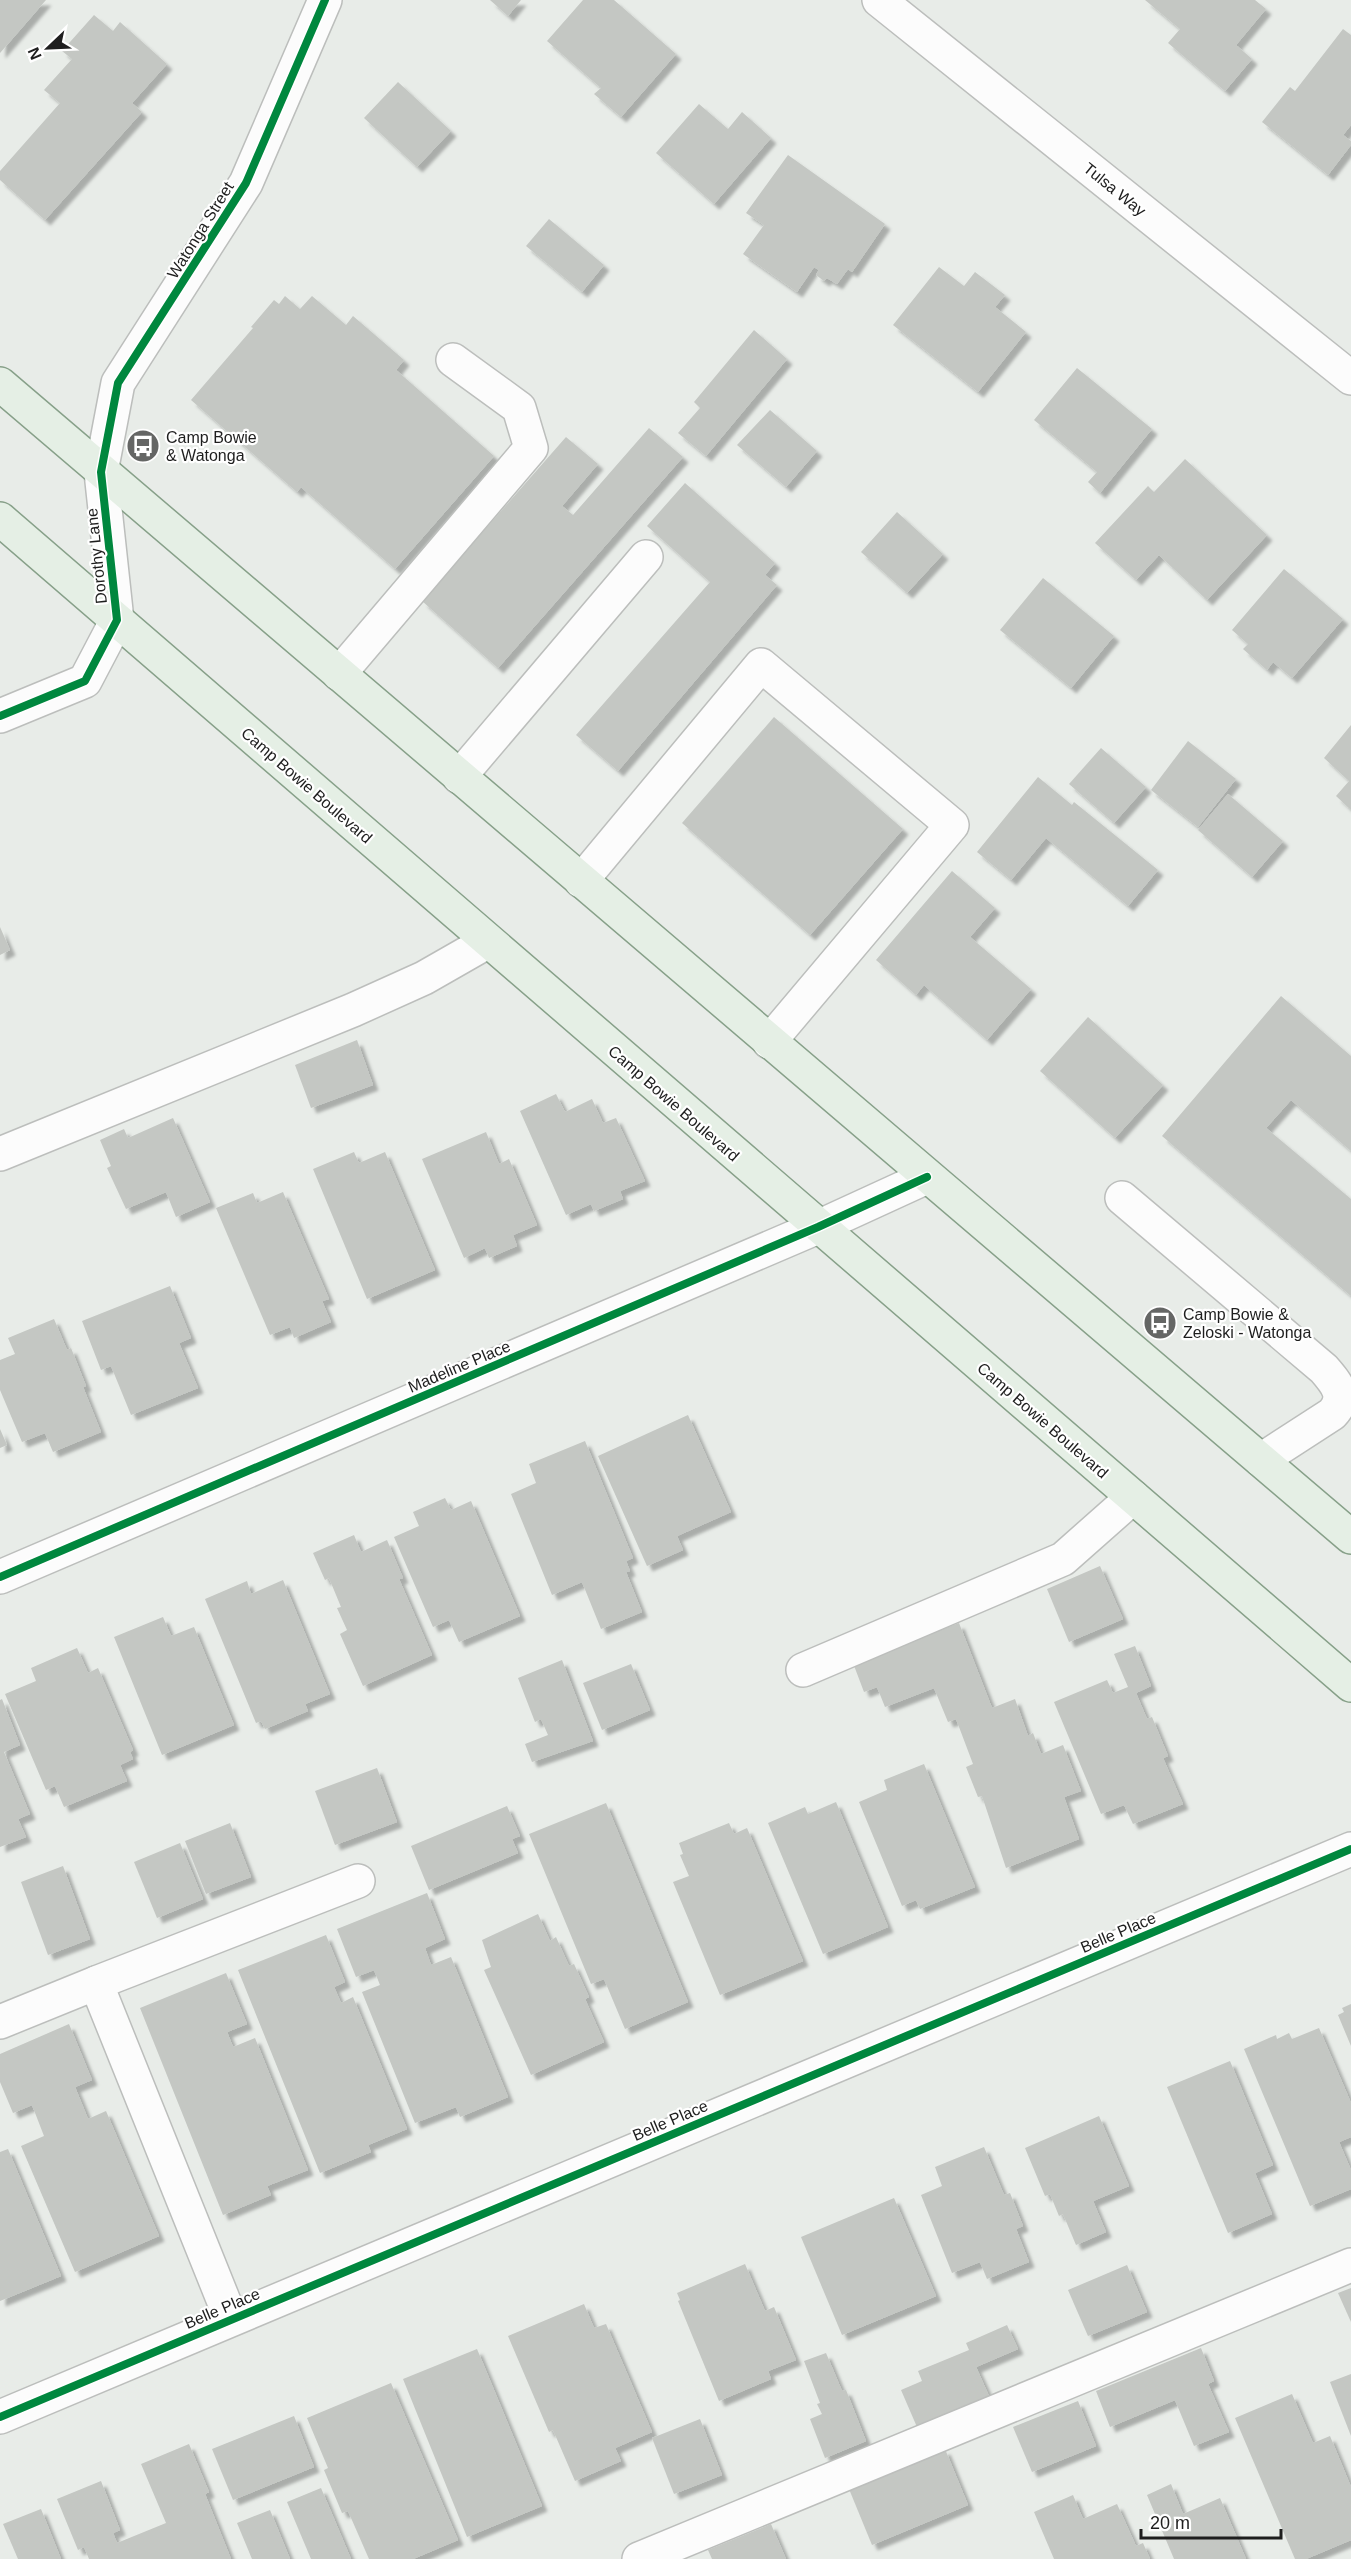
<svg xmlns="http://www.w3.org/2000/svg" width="1351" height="2559" viewBox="0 0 1351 2559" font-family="Arial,sans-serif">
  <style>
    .building { fill: #c4c7c3; filter: url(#shadow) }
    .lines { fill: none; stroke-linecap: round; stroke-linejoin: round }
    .minor-casing { stroke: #bcbebc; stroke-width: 36 }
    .major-casing { stroke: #87a089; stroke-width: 36 }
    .minor { stroke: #fcfcfc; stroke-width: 33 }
    .major { stroke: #e5efe5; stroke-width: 33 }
    .cycleway-casing { stroke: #fff; stroke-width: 11 }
    .cycleway { stroke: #00873e; stroke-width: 8 }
    .labels { text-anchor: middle; stroke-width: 4.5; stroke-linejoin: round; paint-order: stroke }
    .street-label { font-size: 16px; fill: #1e1e1e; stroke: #fff }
    .poi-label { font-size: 16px; fill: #1e1e1e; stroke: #fff; text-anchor: start }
  </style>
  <defs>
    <filter id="shadow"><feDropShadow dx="5.5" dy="5.5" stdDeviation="1.5" flood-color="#0004"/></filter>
  </defs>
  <rect width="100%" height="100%" fill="#e8ece8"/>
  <!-- building -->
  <g class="building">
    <path d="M0 0H46L0 53Z"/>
    <path d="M490 0H521L508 16Z"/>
    <path d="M583 0H614L676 54 621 117 594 94 601 88 547 41Z"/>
    <path d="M1145 0H1255L1266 9 1236 45 1252 59 1225 91 1168 43 1180 29Z"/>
    <path d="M94 15 113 31 120 22 167 64 132 103 142 112 45 220 0 180V171L60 103 44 90 72 59 62 51Z"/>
    <path d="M1343 29 1351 35V125L1343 135 1351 141V145L1328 175 1262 122 1290 87 1295 91Z"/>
    <path d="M398 82 451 131 417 167 364 118Z"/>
    <path d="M699 104 728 129 742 112 771 138 714 204 656 153Z"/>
    <path d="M788 155 885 224 852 272 848 269 837 284 827 278 824 281 816 275 819 270 814 267 797 292 743 254 764 225 746 213Z"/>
    <path d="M549 219 604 265 582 292 526 246Z"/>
    <path d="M939 267 964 286 975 272 1005 295 995 307 1026 332 978 392 893 325Z"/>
    <path d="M285 296 300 309 312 296 346 325 353 316 404 360 396 370 494 456 395 569 301 487 297 492 191 400 253 328 251 327 274 300 279 304Z"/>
    <path d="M754 330 787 359 706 456 678 433 700 408 694 402Z"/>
    <path d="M1077 368 1152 429 1100 493 1088 482 1097 472 1034 420Z"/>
    <path d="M770 410 817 451 786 487 737 445Z"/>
    <path d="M649 428 683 457 498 668 422 601 566 437 598 464 562 506 573 515Z"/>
    <path d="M1185 459 1267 535 1207 600 1159 555 1136 580 1095 543 1148 486 1154 492Z"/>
    <path d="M685 483 775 563 765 575 777 585 618 771 576 735 710 582 647 526Z"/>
    <path d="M897 512 943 554 907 593 861 552Z"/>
    <path d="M1284 569 1343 619 1292 678 1273 662 1267 670 1243 649 1248 644 1232 630Z"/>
    <path d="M1043 578 1114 636 1071 688 1000 630Z"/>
    <path d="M774 717 903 829 810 935 682 823Z"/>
    <path d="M1351 725V810L1336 796 1349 781 1324 758Z"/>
    <path d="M1188 741 1236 779 1198 827 1151 790Z"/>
    <path d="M1101 748 1146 787 1114 823 1069 784Z"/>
    <path d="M1038 777 1072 805 1074 802 1158 870 1128 906 1046 838 1011 880 977 852Z"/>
    <path d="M1228 794 1283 841 1252 877 1198 830Z"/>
    <path d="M952 871 995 908 970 937 1031 989 987 1040 924 985 916 995 876 960Z"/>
    <path d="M0 927 10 950 0 955Z"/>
    <path d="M1281 996 1351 1056V1151L1291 1100 1266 1128 1351 1199V1296L1162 1136Z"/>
    <path d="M1088 1017 1163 1085 1115 1138 1040 1071Z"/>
    <path d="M357 1040 373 1085 311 1108 295 1065Z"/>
    <path d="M556 1094 565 1112 592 1099 603 1123 616 1118 645 1181 620 1191 623 1199 594 1211 591 1204 566 1215 520 1111Z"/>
    <path d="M173 1118 210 1202 176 1217 166 1192 126 1209 107 1168 111 1166 100 1140 124 1129 128 1138Z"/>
    <path d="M486 1132 499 1164 509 1159 537 1225 513 1235 517 1246 489 1258 485 1248 464 1258 422 1159Z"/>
    <path d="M354 1152 359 1163 385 1152 435 1270 367 1299 313 1169Z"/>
    <path d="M283 1192 329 1299 322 1301 331 1322 294 1338 290 1327 270 1335 216 1208 253 1193 257 1203Z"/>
    <path d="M170 1286 191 1338 179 1343 198 1388 131 1415 111 1366 101 1370 82 1321Z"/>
    <path d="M54 1319 67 1350 71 1348 86 1386 83 1387 101 1432 53 1452 45 1433 22 1442 0 1390V1360L15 1354 8 1338Z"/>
    <path d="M688 1415 731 1512 677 1536 683 1550 647 1566 598 1456Z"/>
    <path d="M0 1429 7 1445 0 1448Z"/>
    <path d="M585 1441 633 1558 626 1561 630 1571 626 1572 642 1612 601 1629 582 1582 552 1595 511 1494 536 1483 529 1464Z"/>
    <path d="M445 1498 451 1510 471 1501 520 1616 459 1642 449 1620 433 1627 394 1537 419 1526 413 1512Z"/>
    <path d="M354 1535 361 1552 387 1540 403 1578 399 1579 432 1655 363 1686 340 1634 347 1630 337 1608 341 1607 329 1578 325 1580 313 1553Z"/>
    <path d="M1100 1566 1123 1619 1069 1642 1047 1589Z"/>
    <path d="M283 1580 330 1694 305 1704 308 1711 265 1729 261 1721 256 1723 205 1599 247 1581 251 1594Z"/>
    <path d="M163 1617 171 1636 194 1627 234 1725 162 1755 114 1637Z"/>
    <path d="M959 1623 992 1708 1015 1699 1028 1736 1033 1733 1041 1754 1063 1745 1081 1791 1064 1797 1079 1839 1006 1868 982 1796 978 1797 966 1767 973 1764 956 1719 948 1722 934 1688 885 1707 877 1687 864 1692 853 1663Z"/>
    <path d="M1135 1646 1151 1686 1136 1693 1147 1719 1152 1717 1168 1756 1163 1758 1183 1804 1133 1824 1124 1805 1101 1814 1054 1702 1107 1680 1113 1693 1128 1687 1114 1654Z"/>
    <path d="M77 1648 88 1673 98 1668 133 1750 130 1752 133 1759 120 1765 127 1781 64 1807 55 1786 46 1790 5 1694 36 1681 31 1668Z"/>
    <path d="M562 1660 593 1741 532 1762 525 1744 548 1735 541 1719 535 1722 518 1678Z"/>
    <path d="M631 1664 650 1710 602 1730 583 1683Z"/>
    <path d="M2 1699 20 1745 4 1752 30 1814 18 1819 26 1837 0 1847V1700Z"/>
    <path d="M924 1764 975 1887 920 1909 916 1900 902 1906 859 1802 887 1790 884 1780Z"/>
    <path d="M377 1768 397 1822 335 1845 315 1791Z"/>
    <path d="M836 1802 888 1927 823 1954 768 1823 805 1807 808 1814Z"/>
    <path d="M606 1803 688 2002 625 2029 604 1979 591 1984 529 1834Z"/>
    <path d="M507 1806 520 1836 512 1839 518 1853 429 1890 411 1846Z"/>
    <path d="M230 1823 251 1877 206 1894 185 1841Z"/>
    <path d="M729 1823 734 1834 747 1828 803 1961 720 1995 673 1882 689 1876 680 1855 683 1854 679 1843Z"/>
    <path d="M180 1843 203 1899 157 1918 134 1862Z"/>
    <path d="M63 1866 90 1939 48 1955 21 1882Z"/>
    <path d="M427 1893 445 1939 425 1948 431 1965 451 1957 508 2097 460 2117 456 2107 415 2123 362 1992 380 1985 374 1970 356 1977 337 1929Z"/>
    <path d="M538 1914 550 1941 556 1937 569 1966 574 1964 589 1997 585 1999 604 2042 531 2075 484 1970 491 1967 482 1940Z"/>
    <path d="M326 1935 345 1982 334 1987 341 2003 353 1997 407 2129 368 2145 371 2152 320 2173 238 1970Z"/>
    <path d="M226 1973 247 2024 227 2032 233 2047 255 2038 308 2170 267 2186 271 2195 223 2215 140 2008Z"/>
    <path d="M1351 2004V2046L1338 2015 1344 2012 1342 2008Z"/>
    <path d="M69 2024 92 2080 75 2087 88 2119 106 2111 159 2236 75 2272 21 2146 44 2136 32 2105 13 2113 0 2082V2054Z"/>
    <path d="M1319 2028 1351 2103V2137L1339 2142 1351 2170V2189L1310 2206 1244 2049 1276 2035 1277 2039 1289 2033 1292 2039Z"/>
    <path d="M1230 2061 1273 2165 1255 2173 1272 2214 1228 2233 1167 2087Z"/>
    <path d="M1099 2116 1129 2186 1093 2201 1106 2232 1076 2245 1063 2214 1059 2216 1050 2194 1045 2196 1025 2148Z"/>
    <path d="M984 2147 1004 2195 1010 2193 1023 2226 1016 2229 1029 2262 987 2279 980 2262 952 2273 921 2195 942 2186 935 2167Z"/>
    <path d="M8 2149 61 2276 0 2301V2152Z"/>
    <path d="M894 2198 936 2296 842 2335 801 2237Z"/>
    <path d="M745 2264 765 2311 774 2307 796 2360 768 2371 771 2379 719 2401 678 2301 680 2300 677 2293Z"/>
    <path d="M1127 2265 1147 2312 1088 2336 1068 2290Z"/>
    <path d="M1351 2288V2322L1338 2293Z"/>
    <path d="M584 2304 594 2328 606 2324 652 2432 615 2448 621 2461 575 2481 553 2430 549 2432 508 2336Z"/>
    <path d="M1007 2325 1018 2349 976 2367 989 2396 917 2427 901 2390 922 2381 918 2371 969 2350 966 2343Z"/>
    <path d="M1201 2348 1214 2381 1208 2384 1229 2432 1194 2446 1175 2400 1110 2427 1096 2391Z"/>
    <path d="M477 2349 542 2506 467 2537 403 2379Z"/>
    <path d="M826 2353 842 2391 846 2390 866 2441 825 2458 810 2419 822 2414 817 2404 820 2403 804 2361Z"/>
    <path d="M1351 2374V2436L1330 2382Z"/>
    <path d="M391 2383 458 2540 413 2559H369L348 2511 342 2513 324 2470 328 2468 307 2418Z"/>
    <path d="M1292 2394 1313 2443 1330 2436 1351 2487V2540L1306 2559H1295L1235 2418Z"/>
    <path d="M1078 2401 1096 2446 1032 2472 1013 2427Z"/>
    <path d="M294 2416 314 2467 233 2500 212 2449Z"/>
    <path d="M700 2419 722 2475 674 2494 652 2438Z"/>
    <path d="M189 2444 209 2492 205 2494 231 2559H89L84 2547 78 2550 57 2499 101 2481 120 2530 113 2533 117 2543 166 2523 141 2464Z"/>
    <path d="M945 2449 968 2505 872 2545 849 2489Z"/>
    <path d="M1171 2484 1183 2514 1220 2498 1246 2559H1174L1147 2495Z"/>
    <path d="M321 2488 351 2559H311L287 2502Z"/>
    <path d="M1073 2495 1083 2519 1117 2504 1136 2546 1143 2543 1150 2559H1054L1034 2512Z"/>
    <path d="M41 2509 61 2559H18L3 2524Z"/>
    <path d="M270 2510 290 2559H252L237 2523Z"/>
    <path d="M771 2524 786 2559H712L708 2550Z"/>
  </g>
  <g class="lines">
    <defs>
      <g id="minor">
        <path d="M879 0 1351 378"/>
        <path d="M339 674 531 448 519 408 453 360"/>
        <path d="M0 716 85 681 117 620 101 472 118 383 246 183 325 0"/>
        <path d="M459 777 646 557"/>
        <path d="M581 881 761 665 952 825 769 1042"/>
        <path d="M0 1154 353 1010 424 978 487 942"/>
        <path d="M1122 1198 1324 1369C1337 1384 1348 1397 1332 1414L1261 1460"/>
        <path d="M0 1577 818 1227 927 1177"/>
        <path d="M803 1670 1063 1559 1133 1497"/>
        <path d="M0 2022 96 1983"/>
        <path d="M231 2319 96 1983 358 1881"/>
        <path d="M0 2417 1351 1849"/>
        <path d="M639 2559 1351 2265"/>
      </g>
      <g id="major">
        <path d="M0 384 1351 1537"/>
        <path d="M0 519 1351 1685"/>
      </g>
    </defs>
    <!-- minor casing -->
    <use href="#minor" class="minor-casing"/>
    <!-- major casing -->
    <use href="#major" class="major-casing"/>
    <!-- minor -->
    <use href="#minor" class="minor"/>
    <!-- major -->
    <use href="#major" class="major"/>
    <defs>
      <g id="cycleway">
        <path d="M0 716 85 681 117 620 101 472 118 383 246 183 325 0"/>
        <path d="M0 1577 818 1227 927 1177"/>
        <path d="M0 2417 1351 1849"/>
      </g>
    </defs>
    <!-- cycleway casing -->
    <use href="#cycleway" class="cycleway-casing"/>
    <!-- cycleway -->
    <use href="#cycleway" class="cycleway"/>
  </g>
  <!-- icons -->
  <defs>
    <symbol id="bus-disc" viewBox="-11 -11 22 22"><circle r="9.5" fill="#656665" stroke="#fff"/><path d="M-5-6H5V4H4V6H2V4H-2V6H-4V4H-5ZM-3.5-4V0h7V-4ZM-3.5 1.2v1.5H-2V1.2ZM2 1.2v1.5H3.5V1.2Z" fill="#fff"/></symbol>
  </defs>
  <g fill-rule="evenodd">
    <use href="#bus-disc" x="124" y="427" width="38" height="38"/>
    <use href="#bus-disc" x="1141" y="1304" width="38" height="38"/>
  </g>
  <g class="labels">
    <!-- street labels -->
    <g class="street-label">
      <text transform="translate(1115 189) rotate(39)" y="6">Tulsa Way</text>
      <text transform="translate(200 230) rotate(-58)" y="6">Watonga Street</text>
      <text transform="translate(96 556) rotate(-96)" y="6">Dorothy Lane</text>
      <text transform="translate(307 785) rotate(41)" y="6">Camp Bowie Boulevard</text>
      <text transform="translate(674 1103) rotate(41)" y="6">Camp Bowie Boulevard</text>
      <text transform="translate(459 1366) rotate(-23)" y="6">Madeline Place</text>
      <text transform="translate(1043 1420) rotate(41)" y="6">Camp Bowie Boulevard</text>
      <text transform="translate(1118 1932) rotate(-23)" y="6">Belle Place</text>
      <text transform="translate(670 2120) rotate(-23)" y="6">Belle Place</text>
      <text transform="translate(222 2308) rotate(-23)" y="6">Belle Place</text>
    </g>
    <!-- poi labels -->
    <g class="poi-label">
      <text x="166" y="443">Camp Bowie<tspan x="166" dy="18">&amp; Watonga</tspan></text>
      <text x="1183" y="1320">Camp Bowie &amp;<tspan x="1183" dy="18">Zeloski - Watonga</tspan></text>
    </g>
  </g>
  <!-- north arrow -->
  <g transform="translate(48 48) rotate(247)" stroke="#ffffff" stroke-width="4.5" paint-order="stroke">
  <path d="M0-4.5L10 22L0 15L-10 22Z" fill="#1e1e1e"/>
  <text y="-9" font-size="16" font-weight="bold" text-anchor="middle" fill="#1e1e1e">N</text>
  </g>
  <!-- scale -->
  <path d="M1141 2529v9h140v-9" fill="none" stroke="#1e1e1e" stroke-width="3"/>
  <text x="1150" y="2529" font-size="18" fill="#1e1e1e" stroke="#ffffff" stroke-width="4.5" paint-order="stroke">20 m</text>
</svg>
